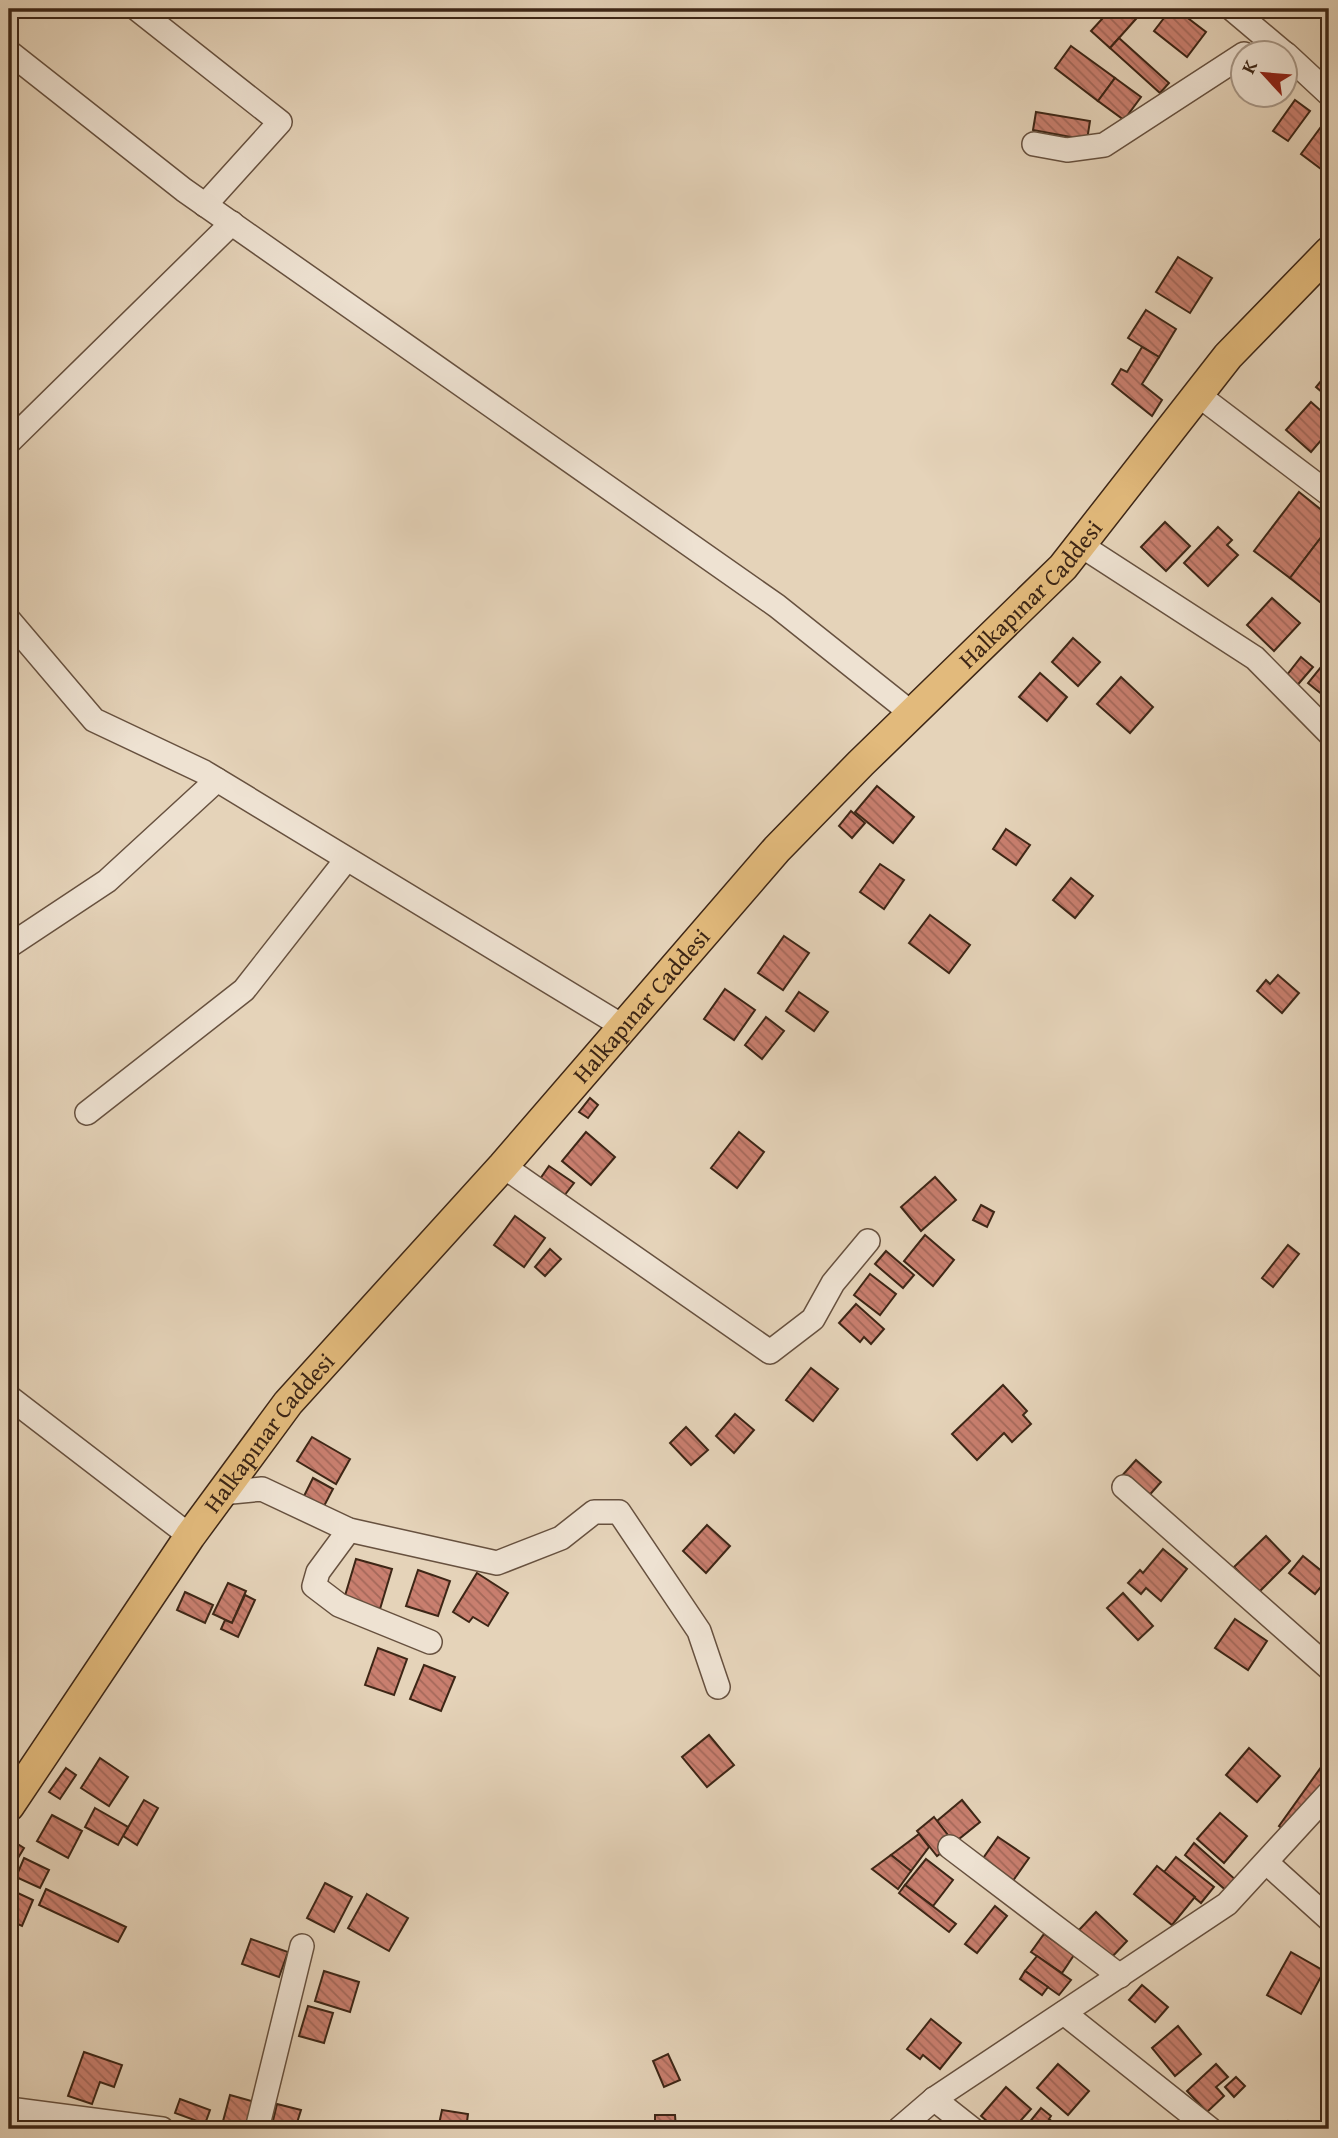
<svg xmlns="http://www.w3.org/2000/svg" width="1338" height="2138" viewBox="0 0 1338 2138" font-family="'Gentium Book Plus',serif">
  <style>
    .building { fill: url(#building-back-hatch); stroke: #3d2616; stroke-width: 2 }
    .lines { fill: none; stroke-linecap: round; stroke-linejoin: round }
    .minor-casing { stroke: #67513f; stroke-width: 26 }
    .major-casing { stroke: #3d2616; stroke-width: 33 }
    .minor { stroke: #eee2d2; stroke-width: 23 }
    .major { stroke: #e2ba7c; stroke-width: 30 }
    .labels { text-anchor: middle; stroke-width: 5; stroke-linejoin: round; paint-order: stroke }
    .street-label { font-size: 24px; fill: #3d2616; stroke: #eee2d2 }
  </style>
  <defs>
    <pattern id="building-back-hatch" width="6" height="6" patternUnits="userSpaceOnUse" patternTransform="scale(1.75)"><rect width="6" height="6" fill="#c97f6f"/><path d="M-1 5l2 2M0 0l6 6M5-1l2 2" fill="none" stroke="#a4685a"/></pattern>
  </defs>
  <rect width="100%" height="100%" fill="#e5d3b9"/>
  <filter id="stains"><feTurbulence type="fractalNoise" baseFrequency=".00286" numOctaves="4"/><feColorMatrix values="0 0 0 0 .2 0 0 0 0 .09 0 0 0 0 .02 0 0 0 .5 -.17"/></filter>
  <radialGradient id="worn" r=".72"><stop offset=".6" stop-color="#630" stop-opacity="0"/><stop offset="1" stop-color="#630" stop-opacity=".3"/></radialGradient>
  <!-- building -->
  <g class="building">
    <path d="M1111 9 1143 11 1110 48 1091 31Z"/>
    <path d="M1171 9H1176L1206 32 1187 57 1154 31Z"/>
    <path d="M1119 38 1169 83 1160 93 1110 48Z"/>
    <path d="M1071 46 1115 78 1098 101 1055 68Z"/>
    <path d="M1115 78 1141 97 1124 120 1098 101Z"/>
    <path d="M1295 100 1310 111 1288 141 1273 131Z"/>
    <path d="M1036 112 1090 121 1087 140 1033 130Z"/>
    <path d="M1326 120 1329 123V175L1301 154Z"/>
    <path d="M1178 257 1212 278 1190 313 1156 292Z"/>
    <path d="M1146 310 1176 329 1159 357 1128 338Z"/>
    <path d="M1142 347 1159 357 1142 384 1162 400 1152 416 1112 384 1121 369 1127 372Z"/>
    <path d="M1329 371V398L1316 387Z"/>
    <path d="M1311 402 1329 418V431L1311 452 1286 430Z"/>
    <path d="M1299 492 1329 516V527L1290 578 1254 551Z"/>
    <path d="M1165 522 1190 546 1166 571 1141 547Z"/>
    <path d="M1218 527 1232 540 1227 545 1238 555 1208 586 1184 563Z"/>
    <path d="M1329 527V600L1325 606 1290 578Z"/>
    <path d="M1272 598 1300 623 1274 651 1247 625Z"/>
    <path d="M1073 638 1100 662 1078 686 1052 662Z"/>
    <path d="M1301 657 1313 667 1294 689 1283 680Z"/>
    <path d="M1329 657V700L1308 683Z"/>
    <path d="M1040 673 1067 697 1047 721 1019 697Z"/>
    <path d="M1121 677 1153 707 1130 733 1097 704Z"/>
    <path d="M877 786 914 817 893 843 855 812Z"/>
    <path d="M851 811 865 823 852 838 839 826Z"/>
    <path d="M1006 829 1030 845 1016 865 993 849Z"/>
    <path d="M880 864 904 880 884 909 860 892Z"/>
    <path d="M1071 878 1093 896 1075 918 1053 900Z"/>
    <path d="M930 915 970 945 949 973 909 943Z"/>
    <path d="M784 936 809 953 783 990 758 973Z"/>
    <path d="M1278 975 1299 993 1282 1013 1257 991 1266 980 1270 984Z"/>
    <path d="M725 989 755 1010 734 1040 704 1019Z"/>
    <path d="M799 992 828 1012 814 1031 786 1011Z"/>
    <path d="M766 1017 784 1031 762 1059 745 1045Z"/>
    <path d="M590 1098 598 1105 588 1118 579 1112Z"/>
    <path d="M586 1132 615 1157 591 1185 562 1161Z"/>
    <path d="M739 1132 764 1152 737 1188 711 1168Z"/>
    <path d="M549 1166 574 1183 564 1196 540 1179Z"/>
    <path d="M935 1177 956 1200 921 1231 901 1207Z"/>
    <path d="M981 1205 994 1212 987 1227 973 1220Z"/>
    <path d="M515 1216 545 1238 524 1267 494 1245Z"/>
    <path d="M925 1235 954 1260 933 1286 904 1261Z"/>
    <path d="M1288 1245 1299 1254 1273 1287 1262 1278Z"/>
    <path d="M550 1249 561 1259 545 1276 535 1267Z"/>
    <path d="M886 1251 914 1275 903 1288 875 1264Z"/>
    <path d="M870 1274 896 1294 880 1315 854 1295Z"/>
    <path d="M856 1304 884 1329 871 1344 864 1337 860 1342 839 1323Z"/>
    <path d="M811 1368 838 1389 813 1421 786 1400Z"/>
    <path d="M1003 1385 1027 1411 1023 1415 1031 1424 1012 1442 1004 1433 977 1460 952 1434Z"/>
    <path d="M735 1414 754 1430 734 1453 716 1436Z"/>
    <path d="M686 1427 708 1450 691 1465 670 1443Z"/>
    <path d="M312 1437 350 1459 336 1484 297 1461Z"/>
    <path d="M1136 1460 1161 1482 1145 1500 1120 1478Z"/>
    <path d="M313 1478 333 1489 323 1508 303 1498Z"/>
    <path d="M707 1525 730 1546 706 1573 683 1551Z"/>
    <path d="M1266 1536 1290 1561 1259 1592 1234 1567Z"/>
    <path d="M1163 1549 1187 1569 1161 1601 1146 1588 1141 1594 1128 1583 1140 1570 1143 1573Z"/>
    <path d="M1303 1556 1329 1577 1315 1594 1289 1573Z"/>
    <path d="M356 1559 392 1569 380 1609 344 1599Z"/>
    <path d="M418 1570 450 1581 438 1616 406 1606Z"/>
    <path d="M477 1573 508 1593 488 1626 473 1617 469 1622 453 1612Z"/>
    <path d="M228 1583 246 1591 232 1623 213 1614Z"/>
    <path d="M185 1592 213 1605 205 1623 177 1610Z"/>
    <path d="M1123 1593 1153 1626 1138 1640 1107 1608Z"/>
    <path d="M245 1595 255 1600 238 1637 221 1629 225 1620 232 1623Z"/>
    <path d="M1235 1619 1267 1641 1248 1670 1215 1648Z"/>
    <path d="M378 1648 407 1659 394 1695 365 1685Z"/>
    <path d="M424 1665 455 1677 441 1711 410 1699Z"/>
    <path d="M709 1735 734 1765 707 1787 682 1757Z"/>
    <path d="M1249 1748 1280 1776 1257 1802 1226 1775Z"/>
    <path d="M1329 1756V1779L1290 1834 1279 1826Z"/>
    <path d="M100 1758 128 1777 109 1806 81 1788Z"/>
    <path d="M66 1768 76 1775 60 1799 49 1792Z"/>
    <path d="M144 1800 158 1808 137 1845 123 1836Z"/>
    <path d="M962 1800 980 1822 954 1843 937 1821Z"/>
    <path d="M95 1808 128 1827 118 1845 85 1827Z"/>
    <path d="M1220 1813 1247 1836 1224 1863 1197 1839Z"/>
    <path d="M52 1815 82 1831 68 1858 37 1841Z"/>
    <path d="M934 1817 954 1843 937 1856 917 1831Z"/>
    <path d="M919 1834 929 1847 911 1871 891 1855Z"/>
    <path d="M998 1837 1029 1858 1010 1885 979 1864Z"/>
    <path d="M13 1841 24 1848 9 1873V1848Z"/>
    <path d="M1194 1843 1237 1881 1228 1892 1185 1855Z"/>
    <path d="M891 1855 911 1871 898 1889 872 1869Z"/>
    <path d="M1176 1857 1214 1887 1201 1903 1164 1872Z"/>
    <path d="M24 1858 49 1870 40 1888 16 1877Z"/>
    <path d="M926 1859 953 1880 933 1906 905 1885Z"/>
    <path d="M1157 1866 1195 1897 1172 1925 1134 1894Z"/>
    <path d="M325 1883 352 1897 334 1932 307 1918Z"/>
    <path d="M905 1885 956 1924 949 1932 899 1893Z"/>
    <path d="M9 1889 33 1900 22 1926 9 1920Z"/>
    <path d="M46 1889 126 1927 118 1942 39 1905Z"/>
    <path d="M367 1894 408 1918 389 1951 348 1928Z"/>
    <path d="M995 1906 1007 1916 977 1953 965 1944Z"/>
    <path d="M1096 1912 1127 1941 1110 1959 1079 1930Z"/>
    <path d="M1044 1934 1074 1955 1062 1973 1031 1952Z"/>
    <path d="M251 1939 288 1952 279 1977 242 1964Z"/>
    <path d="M1291 1952 1324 1971 1301 2014 1267 1995Z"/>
    <path d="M1037 1956 1071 1980 1059 1995 1025 1971Z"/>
    <path d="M324 1971 359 1982 350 2012 315 2001Z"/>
    <path d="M1025 1971 1048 1987 1042 1995 1020 1979Z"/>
    <path d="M1142 1985 1168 2007 1155 2022 1129 2000Z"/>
    <path d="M308 2006 333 2013 324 2043 299 2036Z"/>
    <path d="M931 2019 961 2043 940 2069 923 2055 920 2059 907 2049Z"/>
    <path d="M1178 2026 1201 2054 1175 2076 1152 2048Z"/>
    <path d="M84 2052 122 2065 114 2087 100 2082 92 2104 68 2096Z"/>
    <path d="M668 2054 680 2080 664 2087 653 2061Z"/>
    <path d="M1058 2064 1089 2091 1068 2115 1037 2088Z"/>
    <path d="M1216 2064 1228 2077 1216 2087 1224 2096 1207 2112 1187 2091Z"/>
    <path d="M1236 2077 1245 2086 1234 2097 1225 2087Z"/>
    <path d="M1006 2087 1031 2109 1013 2129H996L981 2116Z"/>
    <path d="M230 2095 255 2102 247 2129 222 2125Z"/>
    <path d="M180 2099 210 2110 205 2124 175 2113Z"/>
    <path d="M277 2104 301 2110 295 2129H271Z"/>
    <path d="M1041 2108 1051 2116 1049 2119 1061 2129H1024Z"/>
    <path d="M442 2110 468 2114 466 2129H438Z"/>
    <path d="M655 2115H675L676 2129H655Z"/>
    <path d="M1288 2121 1298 2129H1280Z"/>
  </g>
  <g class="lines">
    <defs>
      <g id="minor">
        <path d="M137 9 280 122 205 205"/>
        <path d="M1232 9 1283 52"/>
        <path d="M9 52 184 190 777 606 900 704"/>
        <path d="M1286 54 1329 94"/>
        <path d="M1034 144 1067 150 1104 145 1244 54"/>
        <path d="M1197 394 1329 494"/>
        <path d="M9 442 232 223"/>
        <path d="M1082 546 1255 658 1329 733"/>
        <path d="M9 620 94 720 204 772 624 1027"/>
        <path d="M9 946 107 881 217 780"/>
        <path d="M87 1113 244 990 346 860"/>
        <path d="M503 1166 770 1352 813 1319 833 1283 868 1241"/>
        <path d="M9 1397 190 1536"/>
        <path d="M1124 1487 1329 1668"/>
        <path d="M221 1493 262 1489 349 1530 497 1563 561 1538 594 1512H619L699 1631 718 1687"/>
        <path d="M349 1530 318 1572 314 1586 339 1605 430 1642"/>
        <path d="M950 1847 1120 1976"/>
        <path d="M1267 1863 1329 1919"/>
        <path d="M1064 2013 1210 2129"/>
        <path d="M934 2099 972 2129"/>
        <path d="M9 2109 162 2129"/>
        <path d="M257 2129 302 1946"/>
        <path d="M899 2129 934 2099 1227 1904 1329 1793"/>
      </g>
      <g id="major">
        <path id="s1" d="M9 1806 190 1536 288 1403 503 1166 777 849 861 763 1063 567 1228 356 1329 252"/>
      </g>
    </defs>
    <!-- minor casing -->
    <use href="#minor" class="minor-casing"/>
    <!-- major casing -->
    <use href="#major" class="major-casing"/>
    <!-- minor -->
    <use href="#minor" class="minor"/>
    <!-- major -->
    <use href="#major" class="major"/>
  </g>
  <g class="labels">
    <!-- street labels -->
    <g class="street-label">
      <text dy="8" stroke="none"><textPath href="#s1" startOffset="1589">Halkapınar Caddesi</textPath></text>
      <text dy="8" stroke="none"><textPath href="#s1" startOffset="1022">Halkapınar Caddesi</textPath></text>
      <text dy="8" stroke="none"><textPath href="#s1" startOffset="455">Halkapınar Caddesi</textPath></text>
    </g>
  </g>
  <!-- margin -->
  <rect width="1338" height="2138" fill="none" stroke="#e5d3b9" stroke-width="35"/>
  <rect x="10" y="10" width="1317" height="2117" fill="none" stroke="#3d2616" stroke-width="3.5"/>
  <rect x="18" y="18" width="1303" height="2103" fill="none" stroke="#3d2616" stroke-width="2"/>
  <!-- north arrow -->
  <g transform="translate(1264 74) rotate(296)"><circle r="33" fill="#eee2d2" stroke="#a79787" stroke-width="2"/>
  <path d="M0-5L12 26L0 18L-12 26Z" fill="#8f2418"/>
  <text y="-10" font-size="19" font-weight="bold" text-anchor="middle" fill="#3d2616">K</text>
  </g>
  <rect width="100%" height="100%" filter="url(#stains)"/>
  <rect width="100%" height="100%" fill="url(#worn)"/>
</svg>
